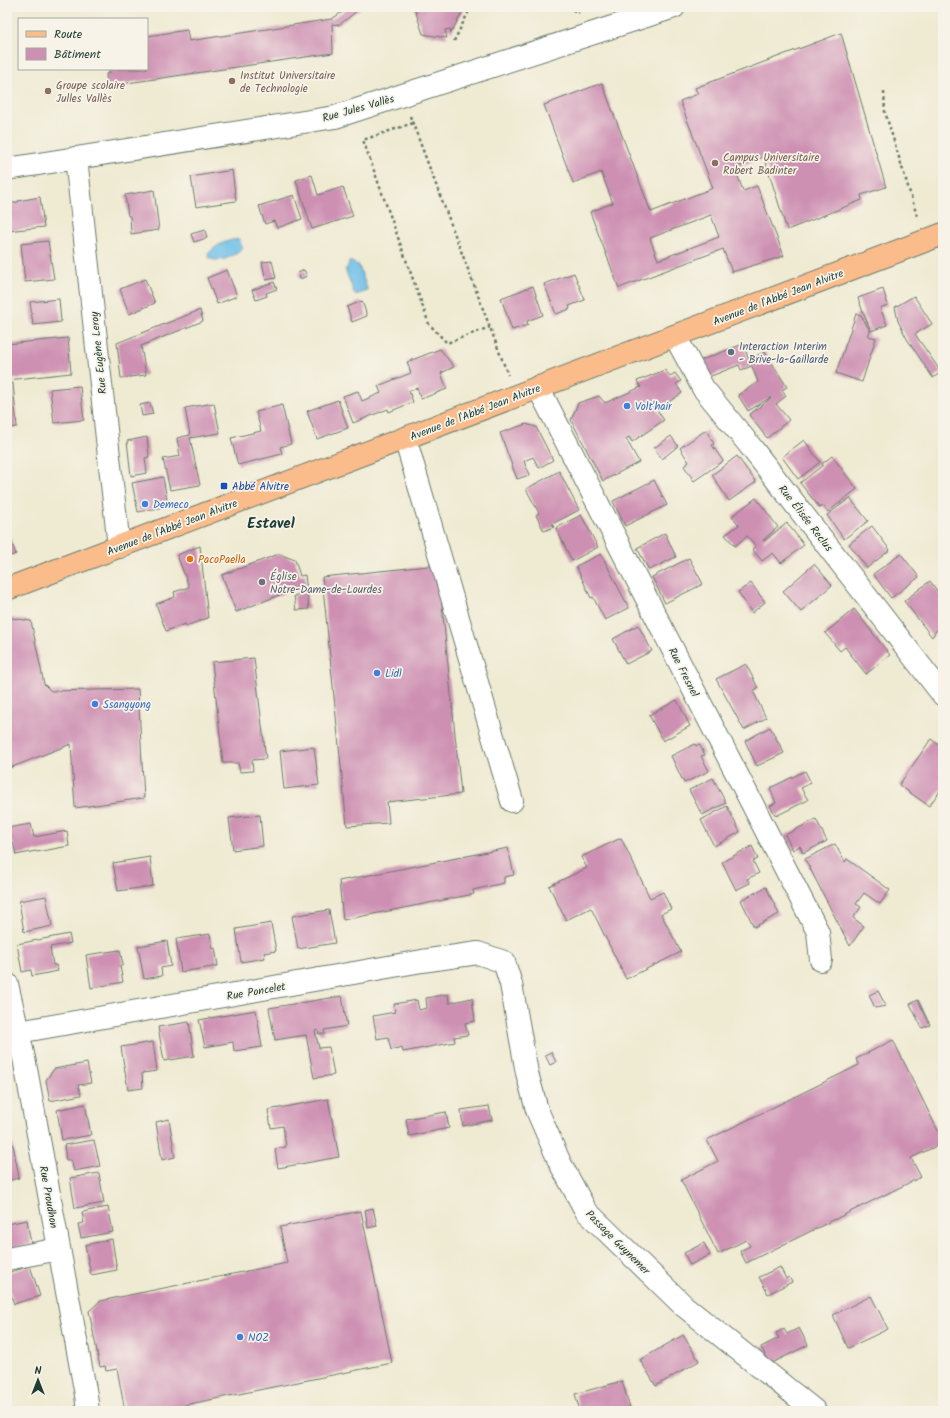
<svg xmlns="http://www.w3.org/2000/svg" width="950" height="1418" viewBox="0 0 950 1418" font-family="Kalam,sans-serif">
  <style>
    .water { fill: #6ebfe9; stroke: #467e8e }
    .building { fill: #cd8fb2; fill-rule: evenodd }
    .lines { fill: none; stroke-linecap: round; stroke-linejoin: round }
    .minor-casing { stroke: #687a6b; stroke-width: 24 }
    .major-casing { stroke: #687a6b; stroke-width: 24 }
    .path { stroke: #687a6b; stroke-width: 2.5; stroke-dasharray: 3 3; stroke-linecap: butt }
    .minor { stroke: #fff; stroke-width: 22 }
    .major { stroke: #fabc8b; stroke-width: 22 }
    .education-dot { fill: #8d6e63; stroke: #f7f3e8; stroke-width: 1.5 }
    .service-dot { fill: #5c6f8a; stroke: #f7f3e8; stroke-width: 1.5 }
    .shop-dot { fill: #3f7fe0; stroke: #f7f3e8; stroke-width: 1.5 }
    .transit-dot { fill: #1a4fb4; stroke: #f7f3e8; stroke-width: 1.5 }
    .food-dot { fill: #e8710a; stroke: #f7f3e8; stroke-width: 1.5 }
    .worship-dot { fill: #6b7280; stroke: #f7f3e8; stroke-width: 1.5 }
    .labels { text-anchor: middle; stroke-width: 3.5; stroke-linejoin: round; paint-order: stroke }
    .education-label { font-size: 11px; fill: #785e54; stroke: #f7f3e8; text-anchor: start }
    .street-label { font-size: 11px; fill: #1f3d34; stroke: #f7f3e8 }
    .service-label { font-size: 11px; fill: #4e5e75; stroke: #f7f3e8; text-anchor: start }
    .shop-label { font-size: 11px; fill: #366cbe; stroke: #f7f3e8; text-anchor: start }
    .transit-label { font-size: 11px; fill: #164399; stroke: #f7f3e8; text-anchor: start }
    .food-label { font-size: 11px; fill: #c56008; stroke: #f7f3e8; text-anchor: start }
    .worship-label { font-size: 11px; fill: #5b616d; stroke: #f7f3e8; text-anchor: start }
    .district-label { font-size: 15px; font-weight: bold; fill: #1f3d34; stroke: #f7f3e8 }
  </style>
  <rect width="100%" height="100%" fill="#f7f3e8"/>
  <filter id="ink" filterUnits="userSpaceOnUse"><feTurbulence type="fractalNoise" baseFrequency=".025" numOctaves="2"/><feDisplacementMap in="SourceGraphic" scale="8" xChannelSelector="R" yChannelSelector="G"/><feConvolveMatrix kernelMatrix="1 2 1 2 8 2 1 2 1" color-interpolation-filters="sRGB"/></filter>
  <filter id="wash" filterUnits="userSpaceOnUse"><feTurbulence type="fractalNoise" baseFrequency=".012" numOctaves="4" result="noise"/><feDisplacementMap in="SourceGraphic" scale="16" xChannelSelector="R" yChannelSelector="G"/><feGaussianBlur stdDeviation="0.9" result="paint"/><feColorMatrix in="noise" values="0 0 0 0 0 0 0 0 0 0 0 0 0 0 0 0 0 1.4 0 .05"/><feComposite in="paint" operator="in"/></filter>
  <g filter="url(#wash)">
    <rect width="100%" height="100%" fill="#efead2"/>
    <!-- water -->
    <g class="water">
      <path d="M239 239 243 249C233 256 220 264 209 258L208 254C216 245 227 240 239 239Z"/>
      <path d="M349 262H352L357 265 358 264 368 291 355 295 345 269H347Z"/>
    </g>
    <g id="blocks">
      <!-- building -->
      <g class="building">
        <path d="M347 7H362L339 25 332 24 333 53 107 86 106 74 110 73 109 69H147V36L187 30 189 41 332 19 348 8Z"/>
        <path d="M414 7H465L451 33 450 29 445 30 447 38 423 34Z"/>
        <path d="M841 33 886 187 861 195 862 200 787 230 764 157 735 168 743 191 757 186 784 256 732 272 723 249 619 288 590 212 613 203 601 172 573 183 544 105 602 83 651 212 713 188 680 101 698 94 695 88ZM711 215 719 237 658 260 650 238Z"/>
        <path d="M232 170 236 201 196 207 191 177Z"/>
        <path d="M312 175 318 195 343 187 353 216 312 229 296 180Z"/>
        <path d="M154 190 159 230 131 234 130 216H128L125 195Z"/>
        <path d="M294 195 302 219 277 228 274 221 265 224 259 206Z"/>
        <path d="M40 197 44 227 7 231V204L18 202V201Z"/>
        <path d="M205 230 207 238 194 242 191 234Z"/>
        <path d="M48 241 54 279 25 282 21 244Z"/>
        <path d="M272 261 276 278 266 280 262 262Z"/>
        <path d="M227 270 237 296 217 304 207 278Z"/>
        <path d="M304 270 307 276 300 279 298 273Z"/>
        <path d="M574 273 585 300 569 306 570 309 556 314 544 284Z"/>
        <path d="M145 279 155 303 129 314 120 289Z"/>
        <path d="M274 282 277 289 266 293 267 296 256 300 252 290Z"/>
        <path d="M533 286 543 315 527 321 528 325 512 330 501 298Z"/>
        <path d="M883 289 888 305 880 308 887 325 871 331 864 315 858 298Z"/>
        <path d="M914 296 932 324 915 334 941 372 933 378 907 339 898 321 895 307Z"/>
        <path d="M59 299 61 322 33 325 30 302Z"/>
        <path d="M362 301 367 316 352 322 347 307Z"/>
        <path d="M200 310 203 321 141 346 146 375 121 378 117 343Z"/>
        <path d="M856 314 861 315 870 331 868 336 876 338 862 382 836 373Z"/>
        <path d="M68 338 71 373 7 380V344Z"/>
        <path d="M743 344 749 360 765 352 787 387 782 390 786 396 776 404 789 420 767 438 749 415 771 398 766 400 748 411 738 395 758 382 752 366 741 370 739 365 706 378 699 361Z"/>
        <path d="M440 349 454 367 441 373 447 389 421 399 417 388 409 391 413 402 389 412 388 409 353 423 343 396 358 391 362 401 381 393 378 386 411 373 407 362Z"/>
        <path d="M665 370 670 376 675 373 681 381 676 384 682 393 657 410 664 420 632 442 629 437 626 439 639 462 603 481 571 420 578 403 599 396 605 403 641 387 637 381Z"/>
        <path d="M13 383 17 427 7 428V384Z"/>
        <path d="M80 386 84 420 54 423 50 389Z"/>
        <path d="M338 400 348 428 317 439 307 411Z"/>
        <path d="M150 403 153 414 142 416 140 405Z"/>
        <path d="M214 403 220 433 190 438 200 485 170 490 163 459 180 456 177 438 190 435 185 408Z"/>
        <path d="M282 405 291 444 280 447 282 454 238 465 231 438 261 431 256 412Z"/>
        <path d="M526 424 536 427 553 460 539 468 533 457 524 461 529 475 517 479 500 433Z"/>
        <path d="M706 430 714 444 712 445 723 461 694 481 684 466 689 462 680 448Z"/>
        <path d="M671 436 678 446 662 459 654 448Z"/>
        <path d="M147 437 149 457 145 458 147 473 131 476 127 441Z"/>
        <path d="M804 440 820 462 798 479 782 457Z"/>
        <path d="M737 456 756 482 729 501 712 475Z"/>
        <path d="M832 456 857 489 828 512 823 506 820 508 800 483 823 465 822 464Z"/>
        <path d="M559 471 579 510 552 524 554 527 544 531 536 515 539 513 526 489Z"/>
        <path d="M163 477 168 506 138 512 132 483Z"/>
        <path d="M654 480 667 505 625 526 613 501Z"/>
        <path d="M756 498 778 527 763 540 764 541 787 523 804 545 781 563 773 553 762 561 752 549 756 546 747 536 735 546 725 535 739 525 732 516Z"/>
        <path d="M850 498 868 521 844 539 827 515Z"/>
        <path d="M581 515 598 547 572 561 556 528Z"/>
        <path d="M872 526 890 550 867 568 849 544Z"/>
        <path d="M7 530 16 554 7 557Z"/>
        <path d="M665 533 676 557 649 570 637 548Z"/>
        <path d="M200 546 208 618 186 626 185 624 166 631 156 604 175 597 174 592 189 587 177 555Z"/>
        <path d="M279 554 295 560 300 576 305 575 309 609 296 610 294 596 299 594 298 588 236 612 222 575Z"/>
        <path d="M601 554 629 608 605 620 593 597 591 598 576 566Z"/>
        <path d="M901 554 919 577 891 598 873 574Z"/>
        <path d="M689 558 703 584 665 603 652 577Z"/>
        <path d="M814 564 832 585 801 612 783 591Z"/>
        <path d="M438 565 461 794 387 802 389 823 347 826 322 577Z"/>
        <path d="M930 581 943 599V621L932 637 904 601Z"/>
        <path d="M751 583 765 602 752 613 738 592Z"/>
        <path d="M854 609 890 655 866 674 845 647 840 651 825 633Z"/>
        <path d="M12 618 31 621 44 684 51 691 138 689 144 798 75 808 71 744 7 769V620Z"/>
        <path d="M638 625 652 651 626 664 613 639Z"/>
        <path d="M254 658 266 759 252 760 253 771 240 772 238 763H223L212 662Z"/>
        <path d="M746 664 758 688 753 691 766 718 744 730 716 679Z"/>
        <path d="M677 700 690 726 663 741 649 715Z"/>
        <path d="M770 727 784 753 757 766 745 741Z"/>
        <path d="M931 739 943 748V787L929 806 899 785Z"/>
        <path d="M695 744 696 746 699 744 705 755 701 756 709 771 684 783 671 756Z"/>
        <path d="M314 747 319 785 284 789 280 751Z"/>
        <path d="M805 771 811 783 801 788 808 800 776 816 770 806 776 803 770 788Z"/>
        <path d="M713 778 726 803 702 815 689 790Z"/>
        <path d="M727 806 740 832 714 846 701 820Z"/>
        <path d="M260 815 263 846 233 850 229 818Z"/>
        <path d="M816 819 827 841 803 853 800 846 793 850 785 835Z"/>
        <path d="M31 824 34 837 67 831 69 846 37 852 36 851 16 855 13 842H8L7 828Z"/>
        <path d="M621 838 650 898 663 892 671 909 661 914 681 952 626 979 591 908 566 920 549 886 587 868 581 857Z"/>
        <path d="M835 844 845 862 847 859 890 890 880 904 864 893 856 904 861 907 853 918 864 926 850 946 805 859Z"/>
        <path d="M752 846 758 859 753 861 759 873 747 879 750 883 736 890 722 862Z"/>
        <path d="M508 848 514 875 504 877V883L473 890 474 894 343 920 339 881Z"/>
        <path d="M150 857 153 886 118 891 113 863Z"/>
        <path d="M766 887 779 914 754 927 741 900Z"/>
        <path d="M46 896 52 926 24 932 19 901Z"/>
        <path d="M329 910 335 943 298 949 292 916Z"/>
        <path d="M271 923 276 951 264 953 265 958 241 962 236 929Z"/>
        <path d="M69 934 71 943 50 947 53 965H56L58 971 32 976 31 970 22 972 17 944Z"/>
        <path d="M210 934 213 949 215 948 218 966 181 972 176 939Z"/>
        <path d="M167 941 171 966 161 968 162 976 144 979 138 946Z"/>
        <path d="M120 950 123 965 120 966 123 982 91 988 86 955Z"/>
        <path d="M878 991 886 1006 875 1008 869 995Z"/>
        <path d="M448 994 449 1003 472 998 475 1021 465 1023 468 1035 454 1037 455 1042 403 1052 402 1047 391 1050 388 1037 377 1039 373 1016 395 1012 394 1004 417 1000 419 1010 427 1008 426 998Z"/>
        <path d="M342 996 347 1026 324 1030 325 1034H319L318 1030 315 1031 319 1048 329 1047 334 1075 314 1078 306 1035 275 1040 269 1008Z"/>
        <path d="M918 1000 930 1025 922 1028 910 1004Z"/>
        <path d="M256 1010 262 1047 234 1051 233 1042 205 1047 199 1020Z"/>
        <path d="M189 1022 194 1056 164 1061 158 1027Z"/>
        <path d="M893 1040 943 1141V1143L911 1158 921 1177 746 1263 740 1251 750 1246 746 1240 718 1254 681 1180 718 1161 707 1140 859 1065 856 1059Z"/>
        <path d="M153 1042 157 1071 142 1073 143 1088 128 1090 121 1047Z"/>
        <path d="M551 1052 556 1062 550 1065 545 1055Z"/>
        <path d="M87 1063 91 1083 78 1085 81 1095 50 1101 46 1080 54 1069Z"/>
        <path d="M328 1099 339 1157 278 1168 275 1149 286 1147 283 1126 271 1128 268 1110Z"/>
        <path d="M85 1104 91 1135 62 1140 57 1110Z"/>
        <path d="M489 1106 492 1120 463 1126 461 1110Z"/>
        <path d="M446 1112 449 1128 409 1136 406 1119Z"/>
        <path d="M169 1119 175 1157 162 1160 156 1122Z"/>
        <path d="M94 1140 100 1166 74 1171 71 1160H66L64 1145Z"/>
        <path d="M13 1144 19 1178 7 1181V1145Z"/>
        <path d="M99 1173 104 1203 75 1208 70 1178Z"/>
        <path d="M108 1207 113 1232 81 1238 78 1224 84 1223 82 1212Z"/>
        <path d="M373 1208 377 1226 368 1228 365 1210Z"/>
        <path d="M361 1211 392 1363 155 1411H125L117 1369 106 1371 105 1366 100 1367 89 1311 100 1301 287 1263 280 1227Z"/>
        <path d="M27 1220 31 1244 7 1249V1224Z"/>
        <path d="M112 1239 117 1270 91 1275 85 1245Z"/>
        <path d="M704 1243 710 1255 690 1265 684 1253Z"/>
        <path d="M30 1266 40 1296 14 1304 7 1282V1273Z"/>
        <path d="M780 1267 786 1279 789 1277 792 1282 768 1294 759 1277Z"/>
        <path d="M871 1296 888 1329 848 1348 833 1315Z"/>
        <path d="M799 1328 808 1345 770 1364 761 1347 779 1338 776 1333 784 1329 787 1334Z"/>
        <path d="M683 1335 699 1361 656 1386 640 1360Z"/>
        <path d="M622 1381 631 1411H580L575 1394Z"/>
      </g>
    </g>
  </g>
  <g filter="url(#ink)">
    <use href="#blocks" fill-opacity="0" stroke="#687a6b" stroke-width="1"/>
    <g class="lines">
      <defs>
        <g id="minor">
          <path d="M76 158 119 547"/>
          <path d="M7 169 335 117 674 7"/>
          <path d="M675 336 703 388 747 442 943 695"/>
          <path d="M538 387 818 932 821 960"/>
          <path d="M405 438 512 801"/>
          <path d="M7 984 24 1058 86 1395 88 1411"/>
          <path d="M7 1034 422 961 478 953 504 962 511 984 527 1073 537 1110 560 1163 586 1211 684 1306 815 1411"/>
          <path d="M7 1259 59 1249"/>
        </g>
        <path id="major" d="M7 589 943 234"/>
      </defs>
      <!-- minor casing -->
      <use href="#minor" class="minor-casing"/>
      <!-- major casing -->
      <use href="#major" class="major-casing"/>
      <!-- path -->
      <g class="path">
        <path d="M567 7 579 13"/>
        <path d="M454 41 471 7"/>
        <path d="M884 92 885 112 918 219"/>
        <path d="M410 116 508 375"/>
        <path d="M413 123 363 140 429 324 447 343 490 327"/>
      </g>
      <!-- minor -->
      <use href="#minor" class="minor"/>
      <!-- major -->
      <use href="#major" class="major"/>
    </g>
  </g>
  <!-- markers -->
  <g class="education-dot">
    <circle cx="232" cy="81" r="4"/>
    <circle cx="48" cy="91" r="4"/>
    <circle cx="715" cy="163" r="4"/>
  </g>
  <circle class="service-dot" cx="731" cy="352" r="4"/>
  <g class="shop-dot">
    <circle cx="627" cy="406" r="4"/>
    <circle cx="145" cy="504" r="4"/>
    <circle cx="377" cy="673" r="4"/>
    <circle cx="95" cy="704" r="4"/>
    <circle cx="240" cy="1337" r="4"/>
  </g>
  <rect class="transit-dot" x="220" y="482" width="8" height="8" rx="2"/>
  <circle class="food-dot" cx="190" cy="559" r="4"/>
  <circle class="worship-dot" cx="262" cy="582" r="4"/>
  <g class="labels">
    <!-- education labels -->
    <g class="education-label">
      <text x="240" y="79">Institut Universitaire<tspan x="240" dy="13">de Technologie</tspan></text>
      <text x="56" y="89">Groupe scolaire<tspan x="56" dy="13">Julles Vallès</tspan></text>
      <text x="723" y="161">Campus Universitaire<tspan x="723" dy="13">Robert Badinter</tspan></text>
    </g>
    <!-- street labels -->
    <g class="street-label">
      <text transform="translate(358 108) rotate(-16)" y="4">Rue Jules Vallès</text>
      <text transform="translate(778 297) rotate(-21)" y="4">Avenue de l'Abbé Jean Alvitre</text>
      <text transform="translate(98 353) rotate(-96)" y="4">Rue Eugène Leroy</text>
      <text transform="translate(475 412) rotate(-21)" y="4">Avenue de l'Abbé Jean Alvitre</text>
      <text transform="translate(806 518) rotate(52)" y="4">Rue Élisée Reclus</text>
      <text transform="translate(172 527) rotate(-21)" y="4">Avenue de l'Abbé Jean Alvitre</text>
      <text transform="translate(684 672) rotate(63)" y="4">Rue Fresnel</text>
      <text transform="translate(256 991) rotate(-10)" y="4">Rue Poncelet</text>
      <text transform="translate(49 1197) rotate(80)" y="4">Rue Proudhon</text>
      <text transform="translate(618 1242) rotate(45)" y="4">Passage Guynemer</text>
    </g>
    <!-- service labels -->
    <g class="service-label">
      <text x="739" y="350">Interaction Interim<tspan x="739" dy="13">- Brive-la-Gaillarde</tspan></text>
    </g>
    <!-- shop labels -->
    <g class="shop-label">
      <text x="635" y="410">Volt'hair</text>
      <text x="153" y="508">Demeco</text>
      <text x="385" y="677">Lidl</text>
      <text x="103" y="708">Ssangyong</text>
      <text x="248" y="1341">NOZ</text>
    </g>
    <!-- transit labels -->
    <g class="transit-label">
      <text x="232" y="490">Abbé Alvitre</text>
    </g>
    <!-- food labels -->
    <g class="food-label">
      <text x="198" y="563">PacoPaella</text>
    </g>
    <!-- worship labels -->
    <g class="worship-label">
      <text x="270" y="580">Église<tspan x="270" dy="13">Notre-Dame-de-Lourdes</tspan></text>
    </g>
    <!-- district labels -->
    <g class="district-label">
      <text x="271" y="528">Estavel</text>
    </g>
  </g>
  <!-- margin -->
  <rect width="950" height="1418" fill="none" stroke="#f7f3e8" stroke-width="24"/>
  <!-- legend -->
  <rect x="18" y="18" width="130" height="52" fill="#f7f3e8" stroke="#a1aaa0"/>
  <rect x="26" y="31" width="20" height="6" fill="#fabc8b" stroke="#a1aaa0"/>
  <text x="54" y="38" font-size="12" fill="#1f3d34">Route</text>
  <rect x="26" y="48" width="20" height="12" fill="#cd8fb2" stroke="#a1aaa0"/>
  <text x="54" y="58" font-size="12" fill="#1f3d34">Bâtiment</text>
  <!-- north arrow -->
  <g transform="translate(38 1380)" stroke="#f7f3e8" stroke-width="3" paint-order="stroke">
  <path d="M0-3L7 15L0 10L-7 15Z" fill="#1f3d34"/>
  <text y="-6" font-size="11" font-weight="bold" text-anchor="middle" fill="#1f3d34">N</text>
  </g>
</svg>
